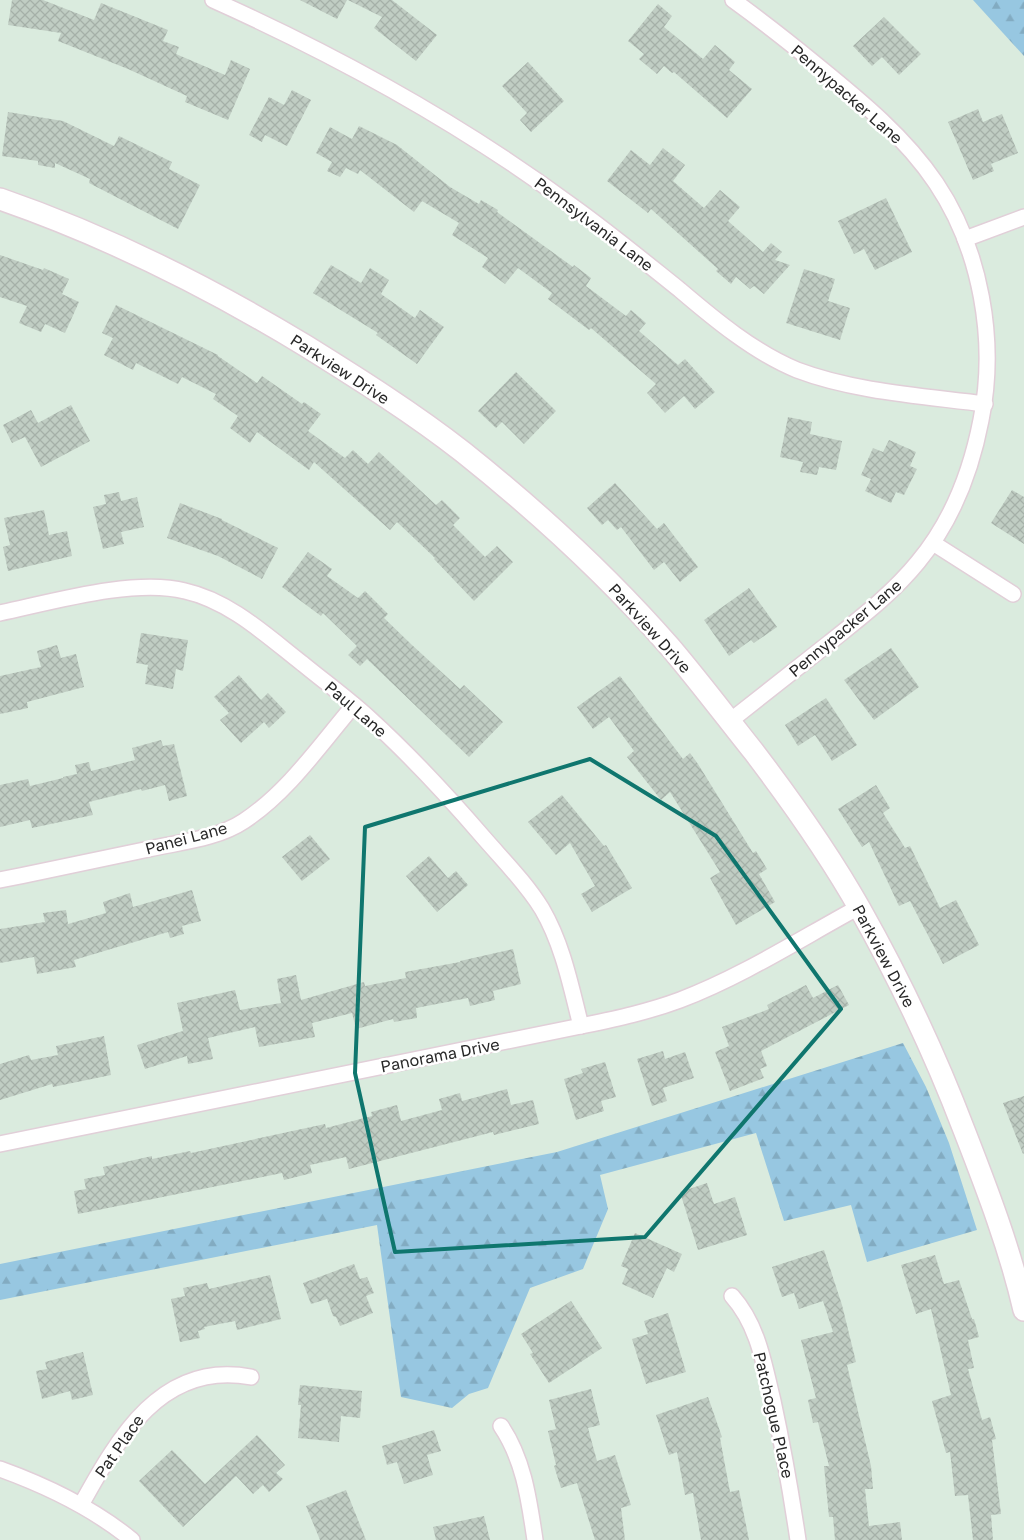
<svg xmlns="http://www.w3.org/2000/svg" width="1024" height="1540" viewBox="0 0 1024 1540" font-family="'Golos Text',sans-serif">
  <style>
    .forest { fill: url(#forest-firs) }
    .building { fill: url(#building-cross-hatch) }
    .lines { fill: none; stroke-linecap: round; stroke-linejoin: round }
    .street-casing { stroke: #e1cfd8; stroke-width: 18 }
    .secondary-casing { stroke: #e1cfd8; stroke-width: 24 }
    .street { stroke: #fff; stroke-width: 15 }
    .secondary { stroke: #fff; stroke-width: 21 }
    .marked { fill: none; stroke: #0f766e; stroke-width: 4; stroke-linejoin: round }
    .labels { text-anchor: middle; stroke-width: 5; stroke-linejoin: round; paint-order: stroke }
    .street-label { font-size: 16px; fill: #282828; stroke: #fff }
  </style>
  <defs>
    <pattern id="forest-firs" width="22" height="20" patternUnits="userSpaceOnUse" patternTransform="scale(1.25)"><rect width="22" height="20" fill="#97c7e1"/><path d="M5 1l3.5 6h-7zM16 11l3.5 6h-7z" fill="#82abc1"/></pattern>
    <pattern id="building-cross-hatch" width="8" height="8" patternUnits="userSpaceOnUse" patternTransform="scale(1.25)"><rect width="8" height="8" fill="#c0cdc3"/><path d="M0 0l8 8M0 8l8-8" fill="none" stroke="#a5b0a8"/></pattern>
  </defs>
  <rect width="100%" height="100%" fill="#daebde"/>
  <!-- forest -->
  <g class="forest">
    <path d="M973 0H1024V56Z"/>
    <path d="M903 1043 926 1087 949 1143 977 1230 867 1262 851 1205 784 1221 756 1133 600 1175 608 1209 583 1269 530 1288 488 1388 469 1394 452 1408 401 1397 377 1225 0 1300V1264L557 1152Z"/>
  </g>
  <!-- building -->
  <g class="building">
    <path d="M12 0H43L94 20 101 3 168 30 163 41 179 47 176 54 225 75 231 60 250 69 228 120 185 102 187 96 128 69 58 41 61 33 8 25Z"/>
    <path d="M300 0H347L337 19Z"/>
    <path d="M348 0H392L437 35 416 61 374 28 382 17Z"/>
    <path d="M658 4 672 16 664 27 703 59 715 45 735 62 729 70 752 89 727 118 674 72 672 73 664 66 657 74 639 59 644 54 628 41Z"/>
    <path d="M884 17 921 54 899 75 882 57 872 66 853 46Z"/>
    <path d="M528 62 564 101 531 132 520 120 527 113 502 86Z"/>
    <path d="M292 90 311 100 287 146 265 135 262 142 249 135 269 97 284 105Z"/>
    <path d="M978 109 983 122 1002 114 1018 153 991 164 994 171 973 180 948 122Z"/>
    <path d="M8 112 63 121 114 146 119 136 172 162 169 169 200 185 178 229 89 183 90 179 55 163V168L38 165V161L2 156Z"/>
    <path d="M359 126 397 145 450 187 479 204 481 200 498 210 497 212 573 267 574 265 591 278 586 286 626 316 631 310 646 323 639 331 678 365 685 359 715 392 695 409 684 396 665 413 647 393 656 384 591 328 589 330 548 299 552 293 518 268 505 284 482 267 488 258 452 235 459 223 422 201 414 212 360 170 358 174 346 168 340 177 327 171 332 162 316 153 330 127 352 139Z"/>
    <path d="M663 148 685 165 673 181 704 208 720 190 740 207 728 221 763 252 771 243 782 252 775 260 790 265 764 294 754 286 750 289 736 277 731 284 716 271 718 269 651 209 648 213 607 181 631 150 650 165Z"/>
    <path d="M886 198 912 252 875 270 864 249 854 254 838 221Z"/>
    <path d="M0 255 43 270 44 268 69 279 62 294 79 302 65 333 45 324 41 332 19 323 27 306 0 297Z"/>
    <path d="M331 265 361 283 370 268 389 280 381 294 415 318 420 310 444 327 417 364 376 335 378 333 313 293Z"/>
    <path d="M804 269 835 279 828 301 850 308 840 340 786 323Z"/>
    <path d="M116 305 218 355V356L257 383 262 376 302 404 304 402 321 414 308 431 345 458 353 450 368 464 379 452 436 505 442 500 460 518 453 525 485 557 497 546 513 562 474 601 434 559 435 558 397 522 390 530 314 462 309 470 257 432 250 443 230 428 238 416 213 399 216 394 182 377 178 384 136 363 133 370 104 355 113 338 102 333Z"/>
    <path d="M516 372 556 411 524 444 502 422 496 428 478 411Z"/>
    <path d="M71 405 90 441 41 467 25 437 12 443 3 425 31 410 38 423Z"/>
    <path d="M788 417 812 422 810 434 842 441 836 470 819 467 817 475 800 472 803 462 780 457Z"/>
    <path d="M889 440 916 452 910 466 917 469 904 495 896 492 891 503 865 491 871 479 861 475 873 448 883 452Z"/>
    <path d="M615 483 657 529 664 523 698 567 680 582 664 562 654 570 621 527 617 530 608 520 602 525 587 508Z"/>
    <path d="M1012 490 1024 497V544L991 523Z"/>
    <path d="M119 492 121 501 137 497 144 527 121 532 124 544 103 549 93 507 106 504 104 495Z"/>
    <path d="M180 503 222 519V520L278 548 262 579 218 556 167 538Z"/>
    <path d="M44 510 49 535 67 531 72 556 8 571 3 547 10 545 4 518Z"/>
    <path d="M308 552 332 569 327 576 358 598 365 591 388 614 384 618 412 645 460 689 464 685 503 722 469 757 367 659 360 666 348 655 357 646 323 613 321 616 282 587Z"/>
    <path d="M749 588 777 627 754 643 751 640 729 656 704 620Z"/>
    <path d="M141 633 188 640 183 671 176 669 173 689 145 684 148 665 136 663Z"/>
    <path d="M57 645 61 658 76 654 84 687 27 702 28 708 0 714V676L41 667 37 651Z"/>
    <path d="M891 648 919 687 874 720 844 680Z"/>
    <path d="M239 675 261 700 268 693 286 712 269 728 264 722 241 743 220 720 229 713 214 697Z"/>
    <path d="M620 676 683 759 690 753 698 764 753 853 756 851 767 869 759 874 775 902 736 925 710 878 720 872 670 792 661 800 627 757 634 751 609 717 593 729 577 707Z"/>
    <path d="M826 698 857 745 832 761 815 735 798 746 785 725Z"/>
    <path d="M161 740 163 746 174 744 187 796 169 801 165 785 142 791 141 789 89 802 93 815 32 828 30 820 0 827V785L28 779 30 786 63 778V777L77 774 75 765 89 762 91 771 135 760 132 748Z"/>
    <path d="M876 785 890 808 883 813 905 848 910 846 940 908 956 900 979 945 943 964 910 901 899 906 869 842 862 847 838 809Z"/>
    <path d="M562 795 604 846 606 845 632 888 592 912 581 894 595 886 570 843 556 855 528 822Z"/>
    <path d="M310 835 330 859 302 881 282 857Z"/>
    <path d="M429 856 448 878 456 871 468 885 437 912 406 876Z"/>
    <path d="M192 890 201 921 182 926 184 934 170 938 168 932 74 960 76 967 37 974 34 957 0 963V929L45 922 43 913 66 910 68 924 106 913 103 902 130 893 133 907Z"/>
    <path d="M513 949 521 984 493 991 495 1000 470 1006 468 998 416 1008 417 1018 394 1022 393 1019 356 1029 352 1013 312 1023 315 1037 259 1047 255 1027 208 1038 213 1059 188 1064 187 1056 145 1069 137 1045 183 1031 177 1003 235 990 240 1010 281 1003 277 979 296 975 301 1000 364 982 365 986 406 978 405 972 460 962V961Z"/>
    <path d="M806 985 813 998 838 985 849 1005 761 1051 767 1066 760 1069 764 1078 730 1091 715 1052 729 1046 722 1027 769 1009 767 1005Z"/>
    <path d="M104 1036 111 1075 53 1087 52 1084 0 1100V1064L29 1055 31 1060 58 1055 56 1046Z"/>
    <path d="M663 1051 665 1059 685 1052 694 1078 663 1088 667 1101 652 1106 637 1059Z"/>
    <path d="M605 1062 616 1097 601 1101 604 1111 576 1120 564 1079 583 1073 581 1069Z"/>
    <path d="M507 1089 511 1105 533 1100 539 1124 494 1135 493 1132 349 1169 346 1157 310 1165 312 1173 284 1180 282 1173 78 1214 74 1191 86 1189 84 1179 105 1175 103 1167 152 1156V1159L190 1151 191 1153 325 1124 326 1128 372 1116 371 1112 397 1105 401 1121 442 1110 439 1099 460 1093 462 1101Z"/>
    <path d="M1024 1096V1153L1023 1154 1003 1103Z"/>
    <path d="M707 1183 714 1204 735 1197 747 1235 698 1250 680 1192Z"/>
    <path d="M635 1233 682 1254 674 1272 667 1268 653 1298 622 1284 628 1269 621 1266Z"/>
    <path d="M824 1250 842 1305 856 1362 847 1365 871 1466 873 1489H865L869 1526 900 1522 902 1540H835L833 1517H829L824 1466H829L818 1422 813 1423 808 1400 816 1398 801 1340 833 1332 823 1301 799 1309 794 1293 782 1297 772 1267Z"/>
    <path d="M935 1255 944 1284 959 1280 972 1319H974L979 1337 968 1340 974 1368 968 1369 982 1420 990 1417 996 1439 992 1440 1001 1514 991 1515 993 1540H973L968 1495 955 1496 950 1452 946 1453 932 1401 951 1395 931 1309 916 1314 901 1265Z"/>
    <path d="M354 1264 360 1279 367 1277 374 1293 366 1296 373 1313 340 1326 336 1317 333 1316 327 1299 311 1304 303 1283Z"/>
    <path d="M270 1275 281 1319 237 1330 235 1321 204 1327 205 1329 198 1331 200 1338 180 1342 171 1299 185 1296 183 1288 207 1283 209 1289Z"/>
    <path d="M571 1301 602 1348 549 1383 530 1354 533 1353 521 1334Z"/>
    <path d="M668 1313 686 1372 646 1384 632 1339 648 1334 644 1321Z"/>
    <path d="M83 1352 93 1395 72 1400 70 1391 42 1399 36 1371 47 1369 45 1362Z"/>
    <path d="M300 1385 362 1391 360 1418 341 1416 339 1442 298 1438 301 1405H298Z"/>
    <path d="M591 1389 600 1425 588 1428 597 1461 615 1455 631 1505 621 1508 625 1540H595L577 1483 561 1488 554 1466 556 1465 548 1431 556 1429 549 1400Z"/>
    <path d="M708 1397 722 1437 720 1438 730 1492 739 1490 749 1540H701L693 1493 685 1495 677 1452 669 1455 656 1415Z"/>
    <path d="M434 1430 441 1451 427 1455 433 1475 404 1484 397 1462 387 1465 382 1446Z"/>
    <path d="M257 1435 285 1465 276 1473 283 1479 269 1492 263 1485 253 1494 236 1476 183 1527 139 1481 172 1450 205 1484Z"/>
    <path d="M346 1490 366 1540H320L306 1506Z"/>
    <path d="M484 1516 490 1540H436L433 1527Z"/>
  </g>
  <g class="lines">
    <defs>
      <g id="street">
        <path d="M213 0C340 57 463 125 575 208 611 234 645 262 680 290 714 319 755 353 797 370 855 392 924 396 985 404"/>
        <path d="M965 239 1024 217"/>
        <path d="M933 543 1013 594"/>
        <path d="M0 613C52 602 134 578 185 591 230 601 267 636 303 664 325 682 347 698 368 717 410 755 447 795 484 838 504 861 526 883 542 909 563 945 571 987 581 1026"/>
        <path d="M730 721C763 695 796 669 829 643 860 618 892 594 918 562 953 520 971 472 981 420 997 341 981 250 936 183 905 137 861 101 818 66 790 43 762 21 733 0"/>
        <path d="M0 880C50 870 100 859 149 849 180 842 217 839 244 821 288 792 320 745 354 705"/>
        <path d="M0 1144 581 1026C614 1019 648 1012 680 1000 743 976 800 939 859 907"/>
        <path d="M732 1296C758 1325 764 1364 773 1401 783 1447 791 1493 798 1540"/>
        <path d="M501 1426C524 1460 529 1500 535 1540"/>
        <path d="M0 1469C47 1486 93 1508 132 1540"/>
        <path d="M81 1505C118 1438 162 1360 251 1377"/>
      </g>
      <path id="secondary" d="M0 199C107 236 209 287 306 346 359 379 413 413 463 452 537 511 608 576 670 647 699 681 726 717 754 752 792 802 829 854 860 909 900 980 935 1054 964 1130 987 1189 1010 1249 1024 1310"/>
    </defs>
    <!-- street casing -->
    <use href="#street" class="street-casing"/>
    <!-- secondary casing -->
    <use href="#secondary" class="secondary-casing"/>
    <!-- street -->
    <use href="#street" class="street"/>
    <!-- secondary -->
    <use href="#secondary" class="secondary"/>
  </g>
  <!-- marked area -->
  <path class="marked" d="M590 759 716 836 841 1009 645 1237 395 1252 355 1073 365 827Z"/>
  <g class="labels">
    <!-- street labels -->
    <g class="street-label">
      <text transform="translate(847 94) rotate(41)" y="6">Pennypacker Lane</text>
      <text transform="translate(594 224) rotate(37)" y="6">Pennsylvania Lane</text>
      <text transform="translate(340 369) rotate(33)" y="6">Parkview Drive</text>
      <text transform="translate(650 628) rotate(48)" y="6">Parkview Drive</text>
      <text transform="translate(845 628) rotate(-40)" y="6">Pennypacker Lane</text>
      <text transform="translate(356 709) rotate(41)" y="6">Paul Lane</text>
      <text transform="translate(186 838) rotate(-15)" y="6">Panei Lane</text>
      <text transform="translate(884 956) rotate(62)" y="6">Parkview Drive</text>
      <text transform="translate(440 1055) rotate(-11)" y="6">Panorama Drive</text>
      <text transform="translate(774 1415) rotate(77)" y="6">Patchogue Place</text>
      <text transform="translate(119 1446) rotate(-55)" y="6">Pat Place</text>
    </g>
  </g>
</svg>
